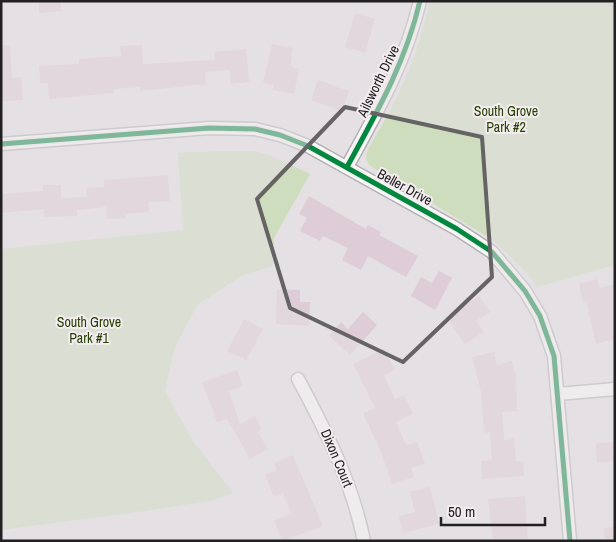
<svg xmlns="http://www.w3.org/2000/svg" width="616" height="542" viewBox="0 0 616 542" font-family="'Archivo Narrow',sans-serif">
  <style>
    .green { fill: #ceddbe }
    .building { fill: #deccd6 }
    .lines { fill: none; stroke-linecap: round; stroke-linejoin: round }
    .street-casing { stroke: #b3b0b2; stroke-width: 15 }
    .street { stroke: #fbfafb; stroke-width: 12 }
    .cycleway-casing { stroke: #f3edf0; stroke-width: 8 }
    .cycleway { stroke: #00873e; stroke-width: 5 }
    .marked { fill: none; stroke: #666365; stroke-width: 4; stroke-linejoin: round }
    .labels { text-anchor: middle; stroke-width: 4; stroke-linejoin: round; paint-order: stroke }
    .street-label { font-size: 14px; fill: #222021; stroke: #f3edf0 }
    .park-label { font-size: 14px; fill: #274004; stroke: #f3edf0 }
  </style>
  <rect width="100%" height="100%" fill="#e5e0e3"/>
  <!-- green -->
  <g class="green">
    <path d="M453 1H615V265L537 287 526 272 493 240 369 165 366 158 367 151C395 105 419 56 429 3Z"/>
    <path d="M215 151H255L281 160 310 174 274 238 273 266 241 276 197 305 174 350 165 391 193 441 233 493 214 500 146 511 1 530V249L183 230 178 153Z"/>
  </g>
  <!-- building -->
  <g class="building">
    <path d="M39 1H61V11L39 13Z"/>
    <path d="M355 13 375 19 365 53 345 47Z"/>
    <path d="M272 44 293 48 290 67 299 69 294 94 273 90 274 85 263 83Z"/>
    <path d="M1 45H10L12 78 21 77 23 100 1 101Z"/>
    <path d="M142 45 143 64 215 60 214 52 246 49 249 82 231 84 230 70 205 72 206 84 140 91V87L114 89V93L49 99 48 83H40L39 66 79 64V59L121 56 120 46Z"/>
    <path d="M318 80 349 91 342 111 311 100Z"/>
    <path d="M168 175 170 201 148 202 149 212 126 214V218L107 219 106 207 77 210V216L44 217V209L1 213V194L43 191V185H61V198L87 197 86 188 104 187V180Z"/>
    <path d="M309 196 366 229 368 225 381 232 379 235 418 256 406 277 368 256 361 270 342 260 348 248 323 236 320 241 300 231 307 218 299 214Z"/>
    <path d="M439 271 452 278 435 310 411 296 421 277 432 283Z"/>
    <path d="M597 279 600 288 615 284V339L596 344 586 301 583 302 579 284Z"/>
    <path d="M277 289 300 290V302H310L309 326 276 324Z"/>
    <path d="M479 296 490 312 476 321 484 332 465 344 447 318Z"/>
    <path d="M363 312 377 325 350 355 329 336 341 322 348 329Z"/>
    <path d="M244 319 263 329 246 360 227 351Z"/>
    <path d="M384 349 395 370 384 375 395 399 404 395 413 414 396 422 406 445 417 442 425 464 411 468 414 477 392 484 381 452 363 413 375 408 353 364Z"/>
    <path d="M494 352 497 365 512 361 516 378 517 411 502 412 504 440 514 439 516 461H523L524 476 482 479 481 461 492 460 490 432 484 433 481 392 472 357Z"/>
    <path d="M237 370 243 386 229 391 240 424 255 416 262 429 258 432 268 449 250 459 227 419 217 422 202 382Z"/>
    <path d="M615 442V461L597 463 596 443Z"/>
    <path d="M293 455 323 526 282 541 274 520 291 514 283 493 274 497 265 475 277 470 274 463Z"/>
    <path d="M430 487 439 524 403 533 399 516 415 512 410 492Z"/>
    <path d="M525 496 528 541H493L488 499Z"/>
    <path d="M615 527V541H605L604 528Z"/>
  </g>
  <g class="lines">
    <defs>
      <g id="street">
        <path d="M1 144 209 128 255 129 280 135 308 146 457 229 492 252 525 291 540 316 554 356 570 541"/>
        <path d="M347 167C377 112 405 64 420 1"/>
        <path d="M298 379C326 431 352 482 364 541"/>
        <path d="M558 394 615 389"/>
      </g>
    </defs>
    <!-- street casing -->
    <use href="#street" class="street-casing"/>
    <!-- street -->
    <use href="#street" class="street"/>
    <defs>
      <g id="cycleway">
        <path d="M1 144 209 128 255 129 280 135 308 146 457 229 492 252 525 291 540 316 554 356 570 541"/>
        <path d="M347 167C377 112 405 64 420 1"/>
      </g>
    </defs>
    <!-- cycleway casing -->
    <use href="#cycleway" class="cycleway-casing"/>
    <!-- cycleway -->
    <use href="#cycleway" class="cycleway"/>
  </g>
  <!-- marked area -->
  <path d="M0 0H616V542H0ZM345 107 482 137 492 277 403 362 290 308 257 199Z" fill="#e5e0e3" fill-opacity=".55" fill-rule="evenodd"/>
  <path class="marked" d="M345 107 482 137 492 277 403 362 290 308 257 199Z"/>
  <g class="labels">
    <!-- street labels -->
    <g class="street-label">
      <text transform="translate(378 81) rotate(-64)" y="5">Ailsworth Drive</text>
      <text transform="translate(405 187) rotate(29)" y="5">Beller Drive</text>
      <text transform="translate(337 458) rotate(67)" y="5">Dixon Court</text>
    </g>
    <!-- park labels -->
    <g class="park-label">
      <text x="506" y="116">South Grove<tspan x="506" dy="16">Park #2</tspan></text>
      <text x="89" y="327">South Grove<tspan x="89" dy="16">Park #1</tspan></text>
    </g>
  </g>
  <!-- border -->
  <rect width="616" height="542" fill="none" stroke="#222021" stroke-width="5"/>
  <!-- scale -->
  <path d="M441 517v8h104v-8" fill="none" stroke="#222021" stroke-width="2.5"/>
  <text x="448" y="517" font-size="15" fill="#222021" stroke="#f3edf0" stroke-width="4" paint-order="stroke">50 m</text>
</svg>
